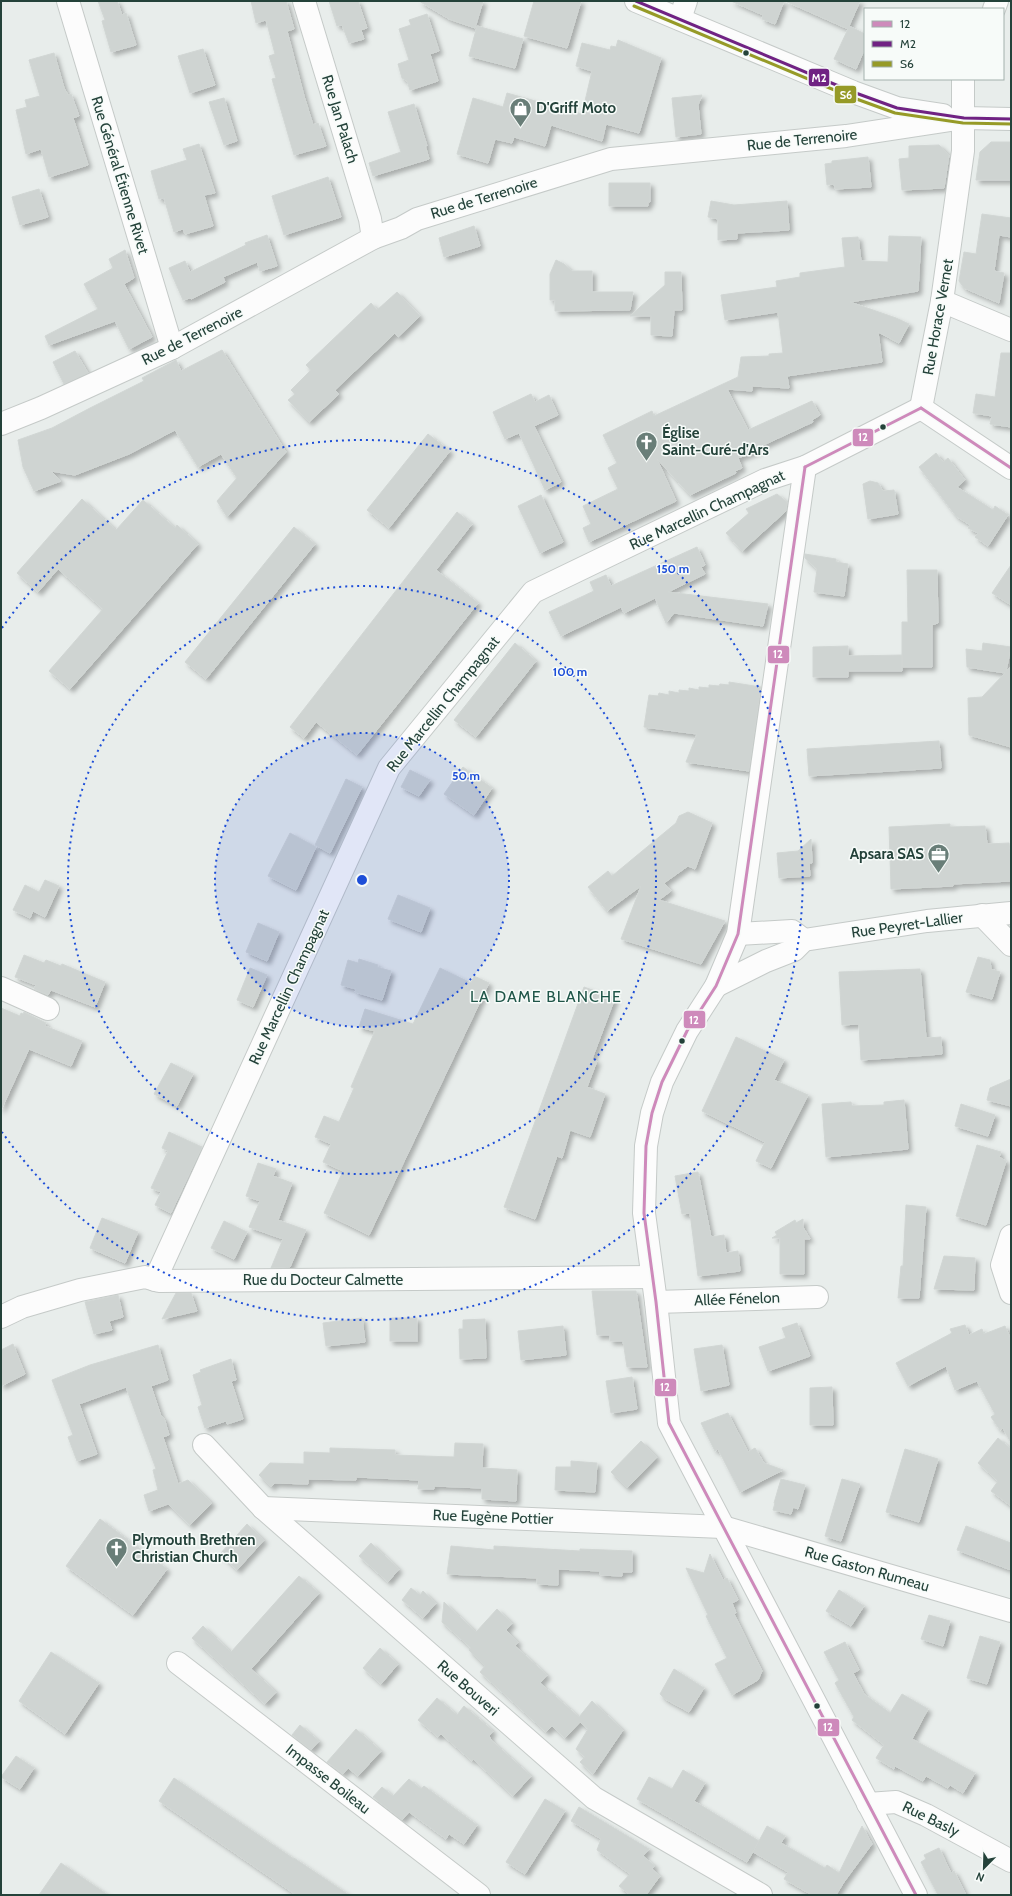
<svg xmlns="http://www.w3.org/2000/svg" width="1012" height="1896" viewBox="0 0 1012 1896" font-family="Cabin,sans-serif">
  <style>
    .building { fill: #cfd4d2; stroke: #d1d6d4; filter: url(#shadow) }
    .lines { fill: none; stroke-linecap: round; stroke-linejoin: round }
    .minor-casing { stroke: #c5cac8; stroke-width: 24 }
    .minor { stroke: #fcfcfc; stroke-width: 22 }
    .bus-1-casing { stroke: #f7fbf9; stroke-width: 6 }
    .bus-2-casing { stroke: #f7fbf9; stroke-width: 6 }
    .bus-3-casing { stroke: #f7fbf9; stroke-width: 6 }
    .bus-1 { stroke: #ce8abb; stroke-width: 3 }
    .bus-2 { stroke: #702283; stroke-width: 3 }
    .bus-3 { stroke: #969a27; stroke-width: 3 }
    .ring { fill: none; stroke: #1d4ed8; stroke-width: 2; stroke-dasharray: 2 4 }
    .bus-dot { fill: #24423a; stroke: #f7fbf9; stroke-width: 1.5 }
    .labels { text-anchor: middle; stroke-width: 3; stroke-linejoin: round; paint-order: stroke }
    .poi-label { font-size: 15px; font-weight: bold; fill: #24423a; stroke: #f7fbf9; text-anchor: start }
    .street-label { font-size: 15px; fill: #24423a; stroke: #f7fbf9 }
    .neighbourhood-label { font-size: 16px; letter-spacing: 1px; fill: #1f5548; stroke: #f7fbf9 }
    .centre { fill: #1d4ed8; stroke: #f7fbf9; stroke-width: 2 }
    .ring-label { font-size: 12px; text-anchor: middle; font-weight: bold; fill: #1d4ed8; stroke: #f7fbf9; stroke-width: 3; stroke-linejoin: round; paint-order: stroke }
    .line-badge { stroke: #f7fbf9; stroke-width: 1.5 }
    .badge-label { font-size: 11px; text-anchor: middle; font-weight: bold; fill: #fff }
  </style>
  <defs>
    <filter id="shadow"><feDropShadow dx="3.5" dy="3.5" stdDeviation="2" flood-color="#0004"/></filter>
  </defs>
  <rect width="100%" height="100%" fill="#e8edeb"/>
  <!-- building -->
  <g class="building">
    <path d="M98 1H117L122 15 126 13 136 45 111 52 102 21 105 20Z"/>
    <path d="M251 1H286L294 29 287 31 304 96 313 125 318 123 326 146 294 155 272 79 276 78 269 56 275 54 266 20 256 23Z"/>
    <path d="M329 1H358L367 28 361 30 364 39 349 43 342 25 337 26Z"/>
    <path d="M419 1H483L475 28 449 19Z"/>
    <path d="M534 1H581L567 48 524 36Z"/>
    <path d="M731 1H784L775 24 762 19 763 15Z"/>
    <path d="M785 1H860L849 26 865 34V48L856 69 834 59 848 29Z"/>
    <path d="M427 14 439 51 430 54 438 81 410 90 407 81 402 78 398 64 409 60 399 29 411 25 409 20Z"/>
    <path d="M477 26 523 39 515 68 469 56Z"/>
    <path d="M618 40 661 58 639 133 606 124 602 141 551 125 545 146 514 137 512 143 495 139 488 163 457 154 473 98 503 107 507 93 582 114 592 71 576 66 582 43 610 50 611 46 616 47Z"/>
    <path d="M203 49 215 85 190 93 178 56Z"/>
    <path d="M54 53 64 88 68 95 71 94 79 116 73 118 88 165 49 177 41 149 26 154 16 110 27 107 25 100 40 96 29 60Z"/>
    <path d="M702 95 698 105 701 134 676 137 672 98Z"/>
    <path d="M224 98 237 141 224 145 209 102Z"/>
    <path d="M414 104 427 146 425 145 429 159 373 176 369 163 401 152 388 112Z"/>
    <path d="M991 142H1011V180H976L980 152Z"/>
    <path d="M199 144 215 193 204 195 213 226 185 234 183 229 174 232 164 198 159 199 151 171 187 160 183 149Z"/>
    <path d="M939 145 949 155 944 188 902 190 899 159 909 158V146Z"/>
    <path d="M868 157 871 187 835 189 834 184 827 185 825 164 832 163V161Z"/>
    <path d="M328 177 341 217 284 235 272 196Z"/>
    <path d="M609 183H650V202H648V206H609Z"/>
    <path d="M39 189 48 217 20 225 12 197Z"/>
    <path d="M711 201 734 205 787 201 789 230 737 233V239L718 240V219L708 217Z"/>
    <path d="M982 214 1011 218V237L999 235 994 271 1004 273 999 303 964 288 959 281 964 252 976 254Z"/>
    <path d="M474 226 480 246 444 257 439 238Z"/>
    <path d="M267 235 277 266 260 271 257 262 223 277 225 282 191 299 190 298 183 300 169 268 185 261 190 272 246 245 245 243Z"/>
    <path d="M889 236 921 237 918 291 850 302 896 318 909 324 899 343 878 332 882 362 787 376 789 388 752 386V391L727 389 748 430 812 401 820 415 812 420 813 422 757 448 759 450 738 458 742 468 735 471 736 473 690 495 657 459 676 501 589 542 583 528 591 524 583 506 618 489 608 468 617 463 603 435 652 411 654 416 738 377 741 357 769 356V354L783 353 778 312 725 320 721 295 777 287 776 281 800 277V273L845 267 842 238 858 237 861 261 888 262Z"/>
    <path d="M125 250 134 278 124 284 152 337 129 349 115 321 49 345 45 336 98 309 84 284 113 268 109 259Z"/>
    <path d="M556 260 564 264 572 271H592V292H633L630 310 555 311V300H550V274Z"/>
    <path d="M665 272H681L682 310H674L672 336 651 335V316H630L665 285Z"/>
    <path d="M397 292 420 316 398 337 395 333 335 390 339 394 309 422 288 400 295 394 291 390 311 370 306 365 371 303 377 310Z"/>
    <path d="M222 350 286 452 227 517 217 501 237 478 221 454 198 467 175 430 129 454 75 475 51 471 61 481 34 491 23 467 18 440 52 428 90 408 144 381 142 378 176 360 181 371Z"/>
    <path d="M75 351 88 373 64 384 53 362Z"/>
    <path d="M1001 353H1011V427L990 424 992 416 973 413 976 394 995 397Z"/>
    <path d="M531 394 535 402 549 395 558 415 534 426 561 482 545 490 519 433 505 439 493 412Z"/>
    <path d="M428 434 450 451 389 528 367 510Z"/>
    <path d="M936 453 943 462 948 458 965 480 957 487 993 510 995 506 1008 515 988 546 975 537 978 533 968 528 970 525 956 516 919 467Z"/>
    <path d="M870 481 878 483 883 491 894 490 898 514 868 519 863 484Z"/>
    <path d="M777 494 787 502 786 511 742 551 726 533 749 513 746 509Z"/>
    <path d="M541 495 563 542 540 553 518 506Z"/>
    <path d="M82 499 116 530 143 500 175 528 177 525 198 544 70 689 49 671 103 609 58 569 38 592 17 573Z"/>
    <path d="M457 512 472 524 436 570 478 603 357 755 316 722 304 738 290 727Z"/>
    <path d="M294 527 315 544 206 679 185 662Z"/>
    <path d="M697 547 705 565 701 567 705 574 668 592 768 604 763 626 674 613 666 623 655 598 624 613 621 607 561 636 549 612 594 591 590 582 606 575 611 586Z"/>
    <path d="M805 554 836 559V562L848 564 844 596 814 592 817 569 805 558Z"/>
    <path d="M1011 565V605L992 593Z"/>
    <path d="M907 570H937L938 623 932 625V667H902V622H908Z"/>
    <path d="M515 643 536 661 476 737 454 720Z"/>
    <path d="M983 643 1011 647 1006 671 1011 667V747L969 735 968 698 982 697 1005 673 967 667 966 649 982 651Z"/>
    <path d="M848 646V656L902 655V671H848V677H813V647Z"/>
    <path d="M729 682 761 687 749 771 686 762 697 734 644 727 649 695 658 696 659 693 669 695V691L679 693V690L689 691V688L699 690V687L709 688V685L719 686 720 684 729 685Z"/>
    <path d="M939 741 941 768 809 776 807 749Z"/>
    <path d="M463 767 492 788 474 815 444 794Z"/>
    <path d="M410 770 430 780 419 796 401 787Z"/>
    <path d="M346 779 362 787 330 853 315 845Z"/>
    <path d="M688 812 712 823 695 869 688 866 664 883 671 891 659 900 725 921 701 964 621 939 641 886 607 911 588 887 608 871 612 876 676 823 679 816Z"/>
    <path d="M950 824V827L985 826 987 844 1009 843 1011 860V881L953 884V886L891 889 889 827Z"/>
    <path d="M290 833 316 847 296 890 268 876Z"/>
    <path d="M811 839 812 863H809L810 876 779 878 777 853 798 851Z"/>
    <path d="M45 880 59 886 45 917 33 911 30 918 13 910 25 885 39 892Z"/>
    <path d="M398 895 430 908 421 932 388 919Z"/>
    <path d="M258 923 279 932 267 961 246 952Z"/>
    <path d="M24 955 44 963 46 960 61 966 62 964 105 982 95 1007 51 990 48 995 34 989 36 985 15 977Z"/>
    <path d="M978 957 990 960 991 969 1000 972 992 999 966 992Z"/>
    <path d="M359 959 378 965 377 967 391 971 382 1000 355 992 356 989 341 985 348 960 358 963Z"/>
    <path d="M250 968 267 975 253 1007 237 1000Z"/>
    <path d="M440 968 471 983 474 976 489 983 369 1235 324 1213 343 1171 323 1162 331 1144 315 1137 324 1116 339 1122 354 1088 351 1087 375 1031 359 1027 365 1009 413 1024Z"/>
    <path d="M920 969 926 1038 941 1037 942 1054 861 1060 859 1024 842 1025 839 972Z"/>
    <path d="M584 987 615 998 592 1059 597 1061 587 1087 605 1094 590 1137 570 1130 562 1158 557 1156 535 1219 504 1207Z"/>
    <path d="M1 1008 20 1016 21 1013 23 1014 24 1012 46 1023 45 1026 82 1041 71 1066 29 1049 1 1110Z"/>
    <path d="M736 1037 784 1060 774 1080 808 1095 771 1168 756 1161 765 1142 702 1111Z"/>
    <path d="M171 1063 193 1074 177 1106 154 1094Z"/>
    <path d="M1011 1079V1106L987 1100 990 1088Z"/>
    <path d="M904 1100 908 1149 826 1157 822 1104 851 1102 852 1106 884 1105V1102Z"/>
    <path d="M961 1104 995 1115 988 1136 955 1126Z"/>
    <path d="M169 1132 202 1147 171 1213 155 1205 161 1192 151 1188 168 1151 162 1148Z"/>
    <path d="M977 1145 1001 1152 999 1157 1006 1161 986 1225 956 1216Z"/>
    <path d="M258 1163 276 1169 273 1176 292 1183 278 1220 306 1230 290 1267 271 1268 283 1239 249 1227 260 1201 246 1196Z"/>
    <path d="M698 1172 711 1237 724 1235 726 1253 738 1251 740 1271 698 1276 690 1213 682 1214 675 1176Z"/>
    <path d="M906 1205 926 1207 919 1298H898L901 1266H903Z"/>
    <path d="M102 1218 138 1232 125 1263 90 1248Z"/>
    <path d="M803 1219V1227L810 1239H804V1274H780V1238H772L777 1235 775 1232 795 1220 796 1223Z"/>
    <path d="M224 1221 247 1232 234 1259 211 1248Z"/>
    <path d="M944 1256 975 1258 974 1290 934 1289Z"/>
    <path d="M592 1291H636L647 1367H627L623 1341H610V1335H597Z"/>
    <path d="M176 1293H191L197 1311 162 1319Z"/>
    <path d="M118 1295 123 1317 109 1321 112 1330 94 1334 85 1302Z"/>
    <path d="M362 1318 365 1342 326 1346 323 1323Z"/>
    <rect x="390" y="1318" width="27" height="23"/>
    <path d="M485 1319 486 1358 460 1359 459 1329H463V1320Z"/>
    <path d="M797 1323 810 1356 768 1371 759 1347 786 1338 782 1328Z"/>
    <path d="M965 1325 969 1335 982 1329 984 1334 1005 1326 1011 1340V1443L1003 1428 1000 1430 991 1417 995 1414 977 1381 955 1390 946 1366 908 1386 896 1363 952 1333 950 1329Z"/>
    <path d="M563 1326 566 1355 521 1360 518 1331Z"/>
    <path d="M13 1344 25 1374 1 1386V1350Z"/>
    <path d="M158 1345 168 1380 151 1386 161 1416 164 1418 169 1435 163 1437 178 1484 188 1480 212 1503 190 1525 168 1504 149 1511 144 1495 158 1490 153 1470 156 1469 126 1387 79 1404 97 1454 77 1461 68 1437 73 1435 52 1380 90 1365Z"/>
    <path d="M722 1345 729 1385 701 1391 694 1349Z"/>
    <path d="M231 1359 236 1380 231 1381 243 1419 227 1424 226 1421 205 1428 198 1407 202 1405 193 1375 201 1372 200 1370Z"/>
    <path d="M632 1377 637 1409 611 1413 606 1381Z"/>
    <path d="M832 1387 833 1425H810V1388Z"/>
    <path d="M728 1413 748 1452 755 1448 764 1463 783 1470 740 1492 718 1449 715 1451 701 1423Z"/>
    <path d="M998 1438 1011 1449V1506L991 1491 998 1481 978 1463Z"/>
    <path d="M641 1441 657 1457 627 1488 611 1472Z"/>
    <path d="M455 1443 483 1444 482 1468 517 1470 516 1501 482 1499V1488L434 1486V1489H418L419 1480 356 1477V1480L308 1479V1484L275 1483 271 1487 259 1475 270 1463 304 1464V1452L330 1453V1448L395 1450V1455L454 1457Z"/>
    <path d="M905 1449 938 1459 919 1522 886 1512Z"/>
    <path d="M571 1461 597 1463 595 1492 555 1490 556 1467H571Z"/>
    <path d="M781 1479 805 1485 798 1509 793 1507 791 1514 773 1510 775 1503H774Z"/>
    <path d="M842 1479 860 1484 841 1541 825 1536Z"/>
    <path d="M100 1519 167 1569 133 1615 66 1566Z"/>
    <path d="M247 1524 264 1540 237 1570 220 1554Z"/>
    <path d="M966 1526 1011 1543V1570L957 1550Z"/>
    <path d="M371 1543 399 1569 388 1582 359 1556Z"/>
    <path d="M451 1546 494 1550V1546L580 1551V1549L632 1551V1572H622V1576L600 1575V1571L558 1569V1585L537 1584V1578L447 1574Z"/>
    <path d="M710 1554 723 1580 727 1578 738 1600 732 1603 736 1613 734 1614 762 1671 758 1680 732 1695 715 1664 727 1658 706 1616 708 1615 686 1568 704 1573Z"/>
    <path d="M299 1576 319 1593 251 1669 276 1692 265 1704 192 1638 203 1626 231 1652Z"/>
    <path d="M411 1588 420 1595 423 1591 436 1603 423 1618 402 1600Z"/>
    <path d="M839 1590 864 1606 851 1626 826 1611Z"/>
    <path d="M444 1602 476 1632 497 1609 512 1623 506 1630 518 1642 515 1646 547 1675 540 1683 579 1717 592 1701 623 1730 593 1774 580 1762 585 1757 576 1749 588 1729 580 1722 565 1738 552 1726 546 1732 480 1672 485 1666 469 1650 471 1648 442 1622Z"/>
    <path d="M929 1615 950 1621 943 1646 921 1639Z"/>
    <path d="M980 1636 1000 1642 987 1684 967 1678Z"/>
    <path d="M845 1642 859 1670 853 1673 864 1694 890 1713 902 1694 928 1709 912 1739 975 1773 963 1793 950 1785 948 1788 926 1776 923 1781 895 1766 894 1769 876 1758 884 1745 852 1720 854 1717 835 1683 839 1680 824 1652Z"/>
    <path d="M380 1648 398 1664 381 1684 363 1668Z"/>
    <path d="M51 1652 99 1683 65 1734 19 1701Z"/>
    <path d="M674 1669 704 1688 689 1712 665 1699 660 1694Z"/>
    <path d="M437 1698 457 1715 464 1706 493 1731 489 1736 492 1741 531 1776 513 1796 473 1759 472 1761 441 1734 438 1737 418 1720Z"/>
    <path d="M300 1725 319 1741 311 1750 292 1735Z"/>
    <path d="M356 1729 381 1751 358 1776 348 1768 343 1774 327 1762Z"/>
    <path d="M16 1756 34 1768 20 1789 1 1777Z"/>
    <path d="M683 1770 705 1783 694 1801 759 1841 747 1862 637 1799 649 1777 672 1789Z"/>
    <path d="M174 1778 294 1859V1858L349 1895H296L159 1801Z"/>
    <path d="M409 1779 421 1789 424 1786 477 1825 464 1844 449 1834 446 1839 409 1812 402 1820 373 1797 382 1787 393 1796Z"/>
    <path d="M545 1799 565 1811 525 1874 506 1862Z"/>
    <path d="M579 1807 649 1849 643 1856 655 1866 652 1869 660 1876 646 1895H630L619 1886 630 1874 597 1850 601 1839 571 1821Z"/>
    <path d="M767 1826 785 1836 781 1843 825 1868 827 1865 839 1873 862 1826 872 1844 844 1882 836 1895H812L784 1879 788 1872 753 1852Z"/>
    <path d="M939 1848 951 1873 954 1871 966 1895H938L921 1862 926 1859 924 1855Z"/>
    <path d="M61 1863 108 1895H39Z"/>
  </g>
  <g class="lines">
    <defs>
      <g id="minor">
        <path d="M68 1 172 348"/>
        <path d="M304 1 370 219 373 238"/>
        <path d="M636 1 853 92 897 108 943 115"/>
        <path d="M994 9 997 1"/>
        <path d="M680 19 686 1"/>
        <path d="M942 301 1011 330"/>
        <path d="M921 408 942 301 963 151V79"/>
        <path d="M921 408 1011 468"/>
        <path d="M1 424 41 408 172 348 373 238 401 228 417 219 611 159 846 136 964 118 1011 119"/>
        <path d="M805 467 738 934 716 986 687 1031 662 1082 652 1113 646 1146 644 1213 656 1302 669 1423 916 1895"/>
        <path d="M982 915 1011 945"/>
        <path d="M738 934 792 931 804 940"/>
        <path d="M716 986 766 961 794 950 804 940 927 921 1011 913"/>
        <path d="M1 988 48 1009"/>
        <path d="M1011 1236 1002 1265 1011 1293"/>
        <path d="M155 1280 389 768 533 592 765 480 805 467 921 408"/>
        <path d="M656 1302 817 1297"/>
        <path d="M1 1317 22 1307 80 1290 145 1277 159 1281 652 1277"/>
        <path d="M204 1445 263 1508 594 1798 761 1895"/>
        <path d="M263 1508 723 1527 1011 1611"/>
        <path d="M178 1663 479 1895"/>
        <path d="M868 1804 896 1802 926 1815 1011 1861"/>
      </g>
    </defs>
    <!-- minor casing -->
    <use href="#minor" class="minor-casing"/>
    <!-- minor -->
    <use href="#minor" class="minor"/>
    <defs>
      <g id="bus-1">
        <path d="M921 408 1011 468"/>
        <path d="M805 467 738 934 716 986 687 1031 662 1082 652 1113 646 1146 644 1213 656 1302 669 1423 916 1895"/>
        <path d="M805 467 921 408"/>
      </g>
      <path id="bus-2" d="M636 1 853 92 897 108 964 118 1011 119"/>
      <path id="bus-3" d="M634 6 851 97 895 113 963 123 1011 124"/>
    </defs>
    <!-- bus-1 casing -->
    <use href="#bus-1" class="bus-1-casing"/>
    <!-- bus-2 casing -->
    <use href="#bus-2" class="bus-2-casing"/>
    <!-- bus-3 casing -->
    <use href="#bus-3" class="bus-3-casing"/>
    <!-- bus-1 -->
    <use href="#bus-1" class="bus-1"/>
    <!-- bus-2 -->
    <use href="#bus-2" class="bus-2"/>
    <!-- bus-3 -->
    <use href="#bus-3" class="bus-3"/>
  </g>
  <!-- distance rings -->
  <circle cx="362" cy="880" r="147" fill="#1d4ed8" fill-opacity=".12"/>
  <g class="ring">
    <circle cx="362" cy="880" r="147"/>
    <circle cx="362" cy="880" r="294"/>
    <path d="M2 628A440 440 0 1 1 2 1132"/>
  </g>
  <!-- icons -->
  <defs>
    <symbol id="shop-pin" viewBox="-11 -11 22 30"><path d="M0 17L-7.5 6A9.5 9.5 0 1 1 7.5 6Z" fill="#697e78" stroke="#f7fbf9"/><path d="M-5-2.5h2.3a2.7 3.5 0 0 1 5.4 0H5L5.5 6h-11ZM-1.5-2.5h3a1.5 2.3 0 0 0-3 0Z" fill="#fff"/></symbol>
    <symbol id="church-pin" viewBox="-11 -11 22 30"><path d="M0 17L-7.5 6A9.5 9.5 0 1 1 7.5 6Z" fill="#697e78" stroke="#f7fbf9"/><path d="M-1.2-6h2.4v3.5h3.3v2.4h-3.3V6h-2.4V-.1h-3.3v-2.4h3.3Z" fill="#fff"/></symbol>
    <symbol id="office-pin" viewBox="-11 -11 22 30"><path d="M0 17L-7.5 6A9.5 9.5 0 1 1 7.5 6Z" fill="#697e78" stroke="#f7fbf9"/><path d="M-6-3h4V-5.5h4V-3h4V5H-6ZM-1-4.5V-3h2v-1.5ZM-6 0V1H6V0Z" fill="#fff"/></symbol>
  </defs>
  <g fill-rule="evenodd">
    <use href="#shop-pin" x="508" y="96" width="25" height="34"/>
    <use href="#church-pin" x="634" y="430" width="25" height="34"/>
    <use href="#office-pin" x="926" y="842" width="25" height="34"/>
    <use href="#church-pin" x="104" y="1536" width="25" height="34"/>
  </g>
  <!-- markers -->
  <g class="bus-dot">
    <circle cx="746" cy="53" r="3.5"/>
    <circle cx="883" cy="427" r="3.5"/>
    <circle cx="682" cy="1041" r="3.5"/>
    <circle cx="817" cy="1706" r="3.5"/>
  </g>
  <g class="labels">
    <!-- poi labels -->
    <g class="poi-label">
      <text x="536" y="113">D'Griff Moto</text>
      <text x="662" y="438">Église<tspan x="662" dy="17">Saint-Curé-d'Ars</tspan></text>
      <text x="924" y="859" text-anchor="end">Apsara SAS</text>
      <text x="132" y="1545">Plymouth Brethren<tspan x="132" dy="17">Christian Church</tspan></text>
    </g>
    <!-- street labels -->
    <g class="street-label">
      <text transform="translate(340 119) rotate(73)" y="5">Rue Jan Palach</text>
      <text transform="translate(802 140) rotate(-6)" y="5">Rue de Terrenoire</text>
      <text transform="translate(120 175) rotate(73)" y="5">Rue Général Étienne Rivet</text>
      <text transform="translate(484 198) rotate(-17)" y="5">Rue de Terrenoire</text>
      <text transform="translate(938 317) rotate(-80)" y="5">Rue Horace Vernet</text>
      <text transform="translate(192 336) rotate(-27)" y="5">Rue de Terrenoire</text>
      <text transform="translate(707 510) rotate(-25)" y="5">Rue Marcellin Champagnat</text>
      <text transform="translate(443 704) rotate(-51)" y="5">Rue Marcellin Champagnat</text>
      <text transform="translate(907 925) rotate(-8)" y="5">Rue Peyret-Lallier</text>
      <text transform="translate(289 987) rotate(-65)" y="5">Rue Marcellin Champagnat</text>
      <text x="323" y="1285">Rue du Docteur Calmette</text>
      <text transform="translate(737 1299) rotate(-2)" y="5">Allée Fénelon</text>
      <text transform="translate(493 1517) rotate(2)" y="5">Rue Eugène Pottier</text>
      <text transform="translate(867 1569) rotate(16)" y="5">Rue Gaston Rumeau</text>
      <text transform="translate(468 1688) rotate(41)" y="5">Rue Bouveri</text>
      <text transform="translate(328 1779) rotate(38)" y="5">Impasse Boileau</text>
      <text transform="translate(931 1819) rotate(26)" y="5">Rue Basly</text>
    </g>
    <!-- neighbourhood labels -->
    <g class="neighbourhood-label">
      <text x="546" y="1002">LA DAME BLANCHE</text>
    </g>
  </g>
  <circle cx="362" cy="880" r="6" class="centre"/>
  <g class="ring-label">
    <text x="673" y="573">150 m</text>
    <text x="570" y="676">100 m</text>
    <text x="466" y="780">50 m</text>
  </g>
  <g class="line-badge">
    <rect x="808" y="68" width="22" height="19" rx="4" fill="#702283"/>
    <rect x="834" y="85" width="23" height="19" rx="4" fill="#969a27"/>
    <rect x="852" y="428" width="22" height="19" rx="4" fill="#ce8abb"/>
    <rect x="767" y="645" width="23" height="19" rx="4" fill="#ce8abb"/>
    <rect x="683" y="1010" width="23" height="19" rx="4" fill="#ce8abb"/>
    <rect x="654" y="1378" width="23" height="19" rx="4" fill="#ce8abb"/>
    <rect x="817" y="1718" width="23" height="19" rx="4" fill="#ce8abb"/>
  </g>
  <g class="badge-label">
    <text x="819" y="82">M2</text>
    <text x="846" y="99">S6</text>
    <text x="863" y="441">12</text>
    <text x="778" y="658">12</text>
    <text x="694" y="1024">12</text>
    <text x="665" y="1391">12</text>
    <text x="828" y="1731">12</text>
  </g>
  <!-- border -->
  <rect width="1012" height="1896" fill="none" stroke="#24423a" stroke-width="4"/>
  <!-- legend -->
  <rect x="864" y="8" width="140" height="72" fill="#f7fbf9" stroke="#a3b1ad"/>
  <rect x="872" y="21" width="20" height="6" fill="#ce8abb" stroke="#a3b1ad"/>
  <text x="900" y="28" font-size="12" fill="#24423a">12</text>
  <rect x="872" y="41" width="20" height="6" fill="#702283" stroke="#a3b1ad"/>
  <text x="900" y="48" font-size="12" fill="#24423a">M2</text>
  <rect x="872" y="61" width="20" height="6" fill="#969a27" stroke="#a3b1ad"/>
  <text x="900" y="68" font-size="12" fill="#24423a">S6</text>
  <!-- north arrow -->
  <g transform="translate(984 1868) rotate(203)" stroke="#f7fbf9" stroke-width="3" paint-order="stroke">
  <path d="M0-3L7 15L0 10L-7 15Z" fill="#24423a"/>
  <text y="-6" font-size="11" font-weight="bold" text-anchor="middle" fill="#24423a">N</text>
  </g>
</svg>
